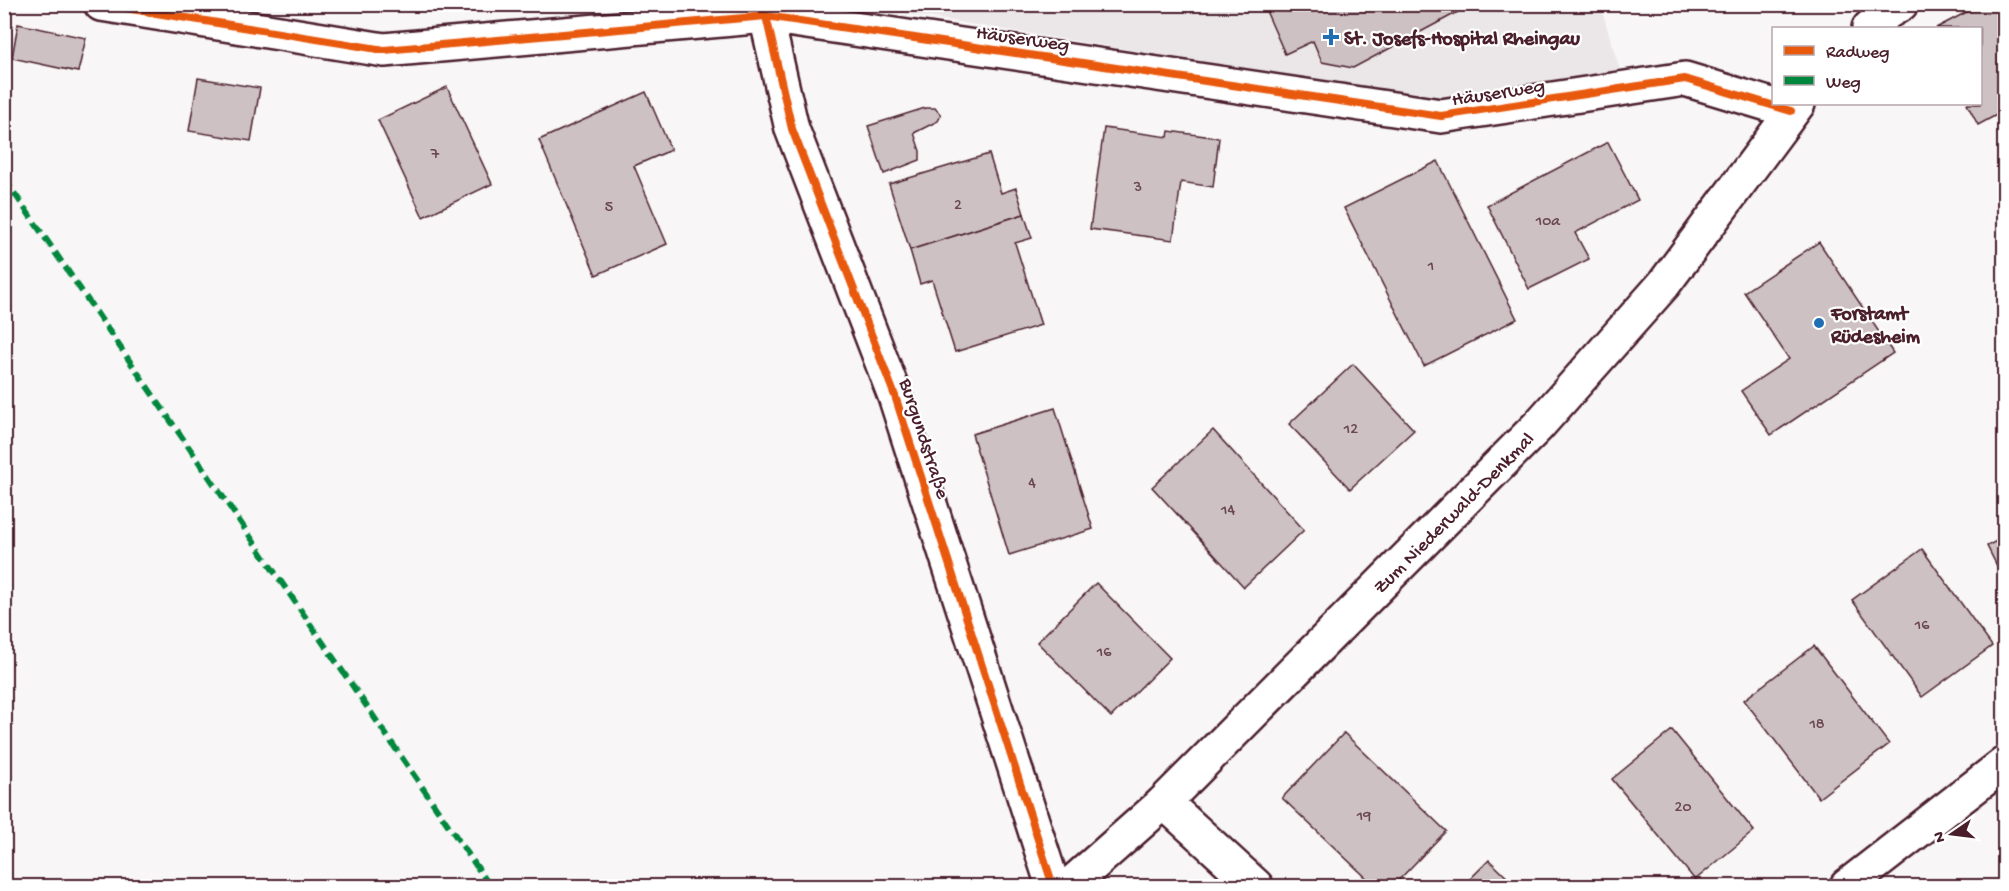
<svg xmlns="http://www.w3.org/2000/svg" width="2009" height="891" viewBox="0 0 2009 891" font-family="'Gochi Hand',sans-serif">
  <style>
    .built { fill: #ebe6e8 }
    .building { fill: #cdc1c4; stroke: #4a1f2b; stroke-width: 1.5 }
    .lines { fill: none; stroke-linecap: round; stroke-linejoin: round }
    .minor-casing { stroke: #4a1f2b; stroke-width: 38 }
    .secondary-casing { stroke: #4a1f2b; stroke-width: 38 }
    .minor { stroke: #fff; stroke-width: 33 }
    .secondary { stroke: #fff; stroke-width: 33 }
    .quiet { stroke: #00873e; stroke-width: 6; stroke-dasharray: 12 6; stroke-linecap: butt }
    .cycleway-casing { stroke: #fff; stroke-width: 11 }
    .cycleway { stroke: #e8590c; stroke-width: 8 }
    .poi-dot { fill: #1f6fb2; stroke: #fff; stroke-width: 2 }
    .labels { text-anchor: middle; stroke-width: 4.5; stroke-linejoin: round; paint-order: stroke }
    .number-label { font-size: 16px; fill: #6b4851 }
    .street-label { font-size: 20px; fill: #4a1f2b; stroke: #fff }
    .poi-label { font-size: 20px; font-weight: bold; fill: #4a1f2b; stroke: #fff; text-anchor: start }
  </style>
  <rect width="100%" height="100%" fill="#f8f6f7"/>
  <filter id="ink" filterUnits="userSpaceOnUse"><feTurbulence type="fractalNoise" baseFrequency=".0167" numOctaves="2"/><feDisplacementMap in="SourceGraphic" scale="12" xChannelSelector="R" yChannelSelector="G"/><feConvolveMatrix kernelMatrix="1 2 1 2 8 2 1 2 1" color-interpolation-filters="sRGB"/></filter>
  <g filter="url(#ink)">
    <!-- built -->
    <path class="built" d="M854 5H1600L1620 70 1430 99Z"/>
    <!-- building -->
    <g class="building">
      <path d="M1263 4H1473L1353 68 1322 62 1313 41 1285 54Z"/>
      <path d="M1982 4H2004V111L1978 125 1967 104H1980V28H1936Z"/>
      <path d="M18 24 86 38 78 72 12 58Z"/>
      <path d="M198 78 260 88 251 141 189 131Z"/>
      <path d="M447 87 492 184 423 217 378 120Z"/>
      <path d="M646 92 671 150 634 166 667 244 596 275 539 140Z"/>
      <path d="M925 108H935L941 115 938 121 914 133 920 151V160L884 174 868 126Z"/>
      <path d="M1104 128 1168 137 1169 131 1219 138 1213 187 1181 182 1173 240 1090 229Z"/>
      <path d="M1608 142 1638 200 1575 233 1589 259 1529 289 1487 205Z"/>
      <path d="M989 154 1001 193 1016 188 1024 214 910 250 889 184Z"/>
      <path d="M1438 161 1517 319 1424 366 1344 208Z"/>
      <path d="M1024 214 1032 238 1015 243 1041 325 955 352 932 280 920 284 910 250Z"/>
      <path d="M1819 242 1893 353 1771 435 1741 391 1789 359 1744 292Z"/>
      <path d="M1353 364 1414 430 1350 489 1289 424Z"/>
      <path d="M1055 408 1093 529 1009 555 972 434Z"/>
      <path d="M1213 430 1304 530 1244 587 1152 487Z"/>
      <path d="M2004 537V580L1987 546Z"/>
      <path d="M1922 549 1992 646 1922 697 1852 600Z"/>
      <path d="M1096 583 1170 658 1111 717 1037 642Z"/>
      <path d="M1814 646 1889 744 1819 798 1744 700Z"/>
      <path d="M1672 730 1754 831 1695 880 1612 779Z"/>
      <path d="M1344 733 1446 831 1393 886H1375L1282 798Z"/>
      <path d="M1489 860 1516 886H1463Z"/>
    </g>
    <g class="lines">
      <defs>
        <g id="minor">
          <path d="M101 4 384 50 766 16 1441 116 1685 79 1791 111"/>
          <path d="M758 4 766 16 792 129 895 396 1053 886"/>
          <path d="M1164 802 1256 886"/>
          <path d="M1847 886 2004 764"/>
        </g>
        <g id="secondary">
          <path d="M1869 28 1886 13 1901 4"/>
          <path id="s1" d="M1069 886 1164 802 1538 426 1664 284 1798 104"/>
        </g>
      </defs>
      <!-- minor casing -->
      <use href="#minor" class="minor-casing"/>
      <!-- secondary casing -->
      <use href="#secondary" class="secondary-casing"/>
      <!-- minor -->
      <use href="#minor" class="minor"/>
      <!-- secondary -->
      <use href="#secondary" class="secondary"/>
      <!-- quiet -->
      <path class="quiet" d="M4 178 490 886"/>
      <defs>
        <g id="cycleway">
          <path d="M101 4 384 50 766 16 1441 116 1685 79 1791 111"/>
          <path d="M758 4 766 16 792 129 895 396 1053 886"/>
        </g>
      </defs>
      <!-- cycleway casing -->
      <use href="#cycleway" class="cycleway-casing"/>
      <!-- cycleway -->
      <use href="#cycleway" class="cycleway"/>
    </g>
  </g>
  <!-- markers -->
  <g class="poi-dot">
    <path d="M1328 28h6v6h6v6h-6v6h-6v-6h-6v-6h6z"/>
    <circle cx="1819" cy="323" r="6"/>
  </g>
  <g class="labels">
    <!-- number labels -->
    <g class="number-label">
      <text x="435" y="158">7</text>
      <text x="1138" y="191">3</text>
      <text x="958" y="209">2</text>
      <text x="609" y="211">5</text>
      <text x="1548" y="225">10a</text>
      <text x="1431" y="270">1</text>
      <text x="1351" y="433">12</text>
      <text x="1032" y="487">4</text>
      <text x="1228" y="514">14</text>
      <text x="1922" y="629">16</text>
      <text x="1104" y="656">16</text>
      <text x="1817" y="728">18</text>
      <text x="1683" y="811">20</text>
      <text x="1364" y="820">19</text>
    </g>
    <!-- street labels -->
    <g class="street-label">
      <text transform="translate(1023 37) rotate(8)" y="7">Häuserweg</text>
      <text transform="translate(1498 91) rotate(-9)" y="7">Häuserweg</text>
      <text transform="translate(926 438) rotate(72)" y="7">Burgundstraße</text>
      <text dy="7" stroke="none"><textPath href="#s1" startOffset="536">Zum Niederwald-Denkmal</textPath></text>
    </g>
    <!-- poi labels -->
    <g class="poi-label">
      <text x="1344" y="44">St. Josefs-Hospital Rheingau</text>
      <text x="1831" y="319">Forstamt<tspan x="1831" dy="23">Rüdesheim</tspan></text>
    </g>
  </g>
  <!-- margin -->
  <rect width="2009" height="891" fill="none" stroke="#fff" stroke-width="24"/>
  <rect x="12" y="12" width="1985" height="867" fill="none" stroke="#4a1f2b" stroke-width="2" filter="url(#ink)"/>
  <!-- legend -->
  <rect x="1772" y="27" width="210" height="78" fill="#ffffff" stroke="#b7a5aa" stroke-width="1.5"/>
  <rect x="1784" y="46" width="30" height="9" fill="#e8590c" stroke="#b7a5aa" stroke-width="1.5"/>
  <text x="1826" y="57" font-size="18" fill="#4a1f2b">Radweg</text>
  <rect x="1784" y="76" width="30" height="9" fill="#00873e" stroke="#b7a5aa" stroke-width="1.5"/>
  <text x="1826" y="87" font-size="18" fill="#4a1f2b">Weg</text>
  <!-- north arrow -->
  <g transform="translate(1952 834) rotate(256)" stroke="#ffffff" stroke-width="4.5" paint-order="stroke">
  <path d="M0-4.5L10 22L0 15L-10 22Z" fill="#4a1f2b"/>
  <text y="-9" font-size="16" font-weight="bold" text-anchor="middle" fill="#4a1f2b">N</text>
  </g>
</svg>
